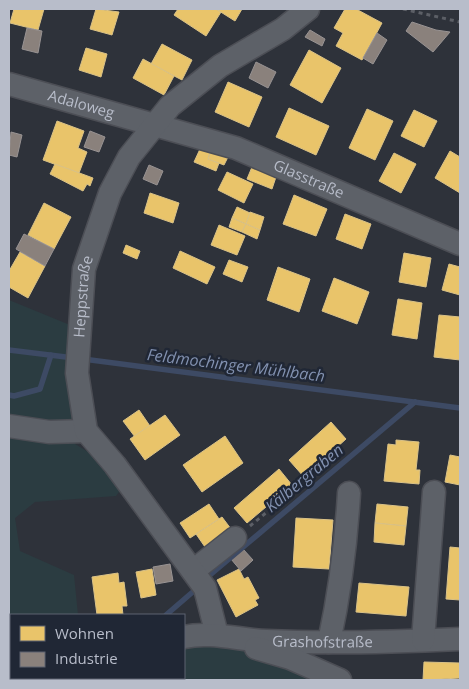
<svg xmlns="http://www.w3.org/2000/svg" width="469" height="689" viewBox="0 0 469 689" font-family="'Open Sans',sans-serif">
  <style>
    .green { fill: #2b3c41 }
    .homes { fill: #e9c46a; stroke: #dac287 }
    .industry { fill: #8a817c; stroke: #989393 }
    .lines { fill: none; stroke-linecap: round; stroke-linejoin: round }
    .stream { stroke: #3d4a64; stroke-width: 5.5 }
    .minor-casing { stroke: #4c4e55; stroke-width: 25 }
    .path { stroke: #5c5f66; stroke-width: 3; stroke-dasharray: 4 4; stroke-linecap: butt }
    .minor { stroke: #5d6168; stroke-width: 22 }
    .labels { text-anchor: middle; stroke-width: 5; stroke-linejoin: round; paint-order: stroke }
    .street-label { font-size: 15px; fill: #b8bdca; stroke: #202735 }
    .water-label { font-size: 16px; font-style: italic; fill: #8291b0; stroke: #202735 }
  </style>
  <rect width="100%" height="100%" fill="#2e323a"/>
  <!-- green -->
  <g class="green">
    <path d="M9 300 70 325 75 444 105 462 121 489 116 496 35 502 15 518 20 551 74 575 78 615H11V678H116L114 680H9Z"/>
    <path d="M197 643 236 647 265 656 319 680H137L139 678H184V646Z"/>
  </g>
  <!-- homes -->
  <g class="homes">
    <path d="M14 9H44L38 30 10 23Z"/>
    <path d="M96 9 119 12 112 35 90 29Z"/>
    <path d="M178 9H216L221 12 206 36 174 15Z"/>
    <path d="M216 9H242L235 21Z"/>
    <path d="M345 9H356L382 23 362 60 336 46 343 33 334 28Z"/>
    <path d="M162 44 192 60 182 80 151 64Z"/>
    <path d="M86 48 107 54 101 77 79 70Z"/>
    <path d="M309 50 341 68 322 103 290 85Z"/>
    <path d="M143 59 174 76 164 95 133 78Z"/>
    <path d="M228 82 262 97 249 127 215 112Z"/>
    <path d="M289 108 329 126 316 155 276 137Z"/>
    <path d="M367 109 393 121 375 160 349 148Z"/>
    <path d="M414 110 437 121 424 147 401 136Z"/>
    <path d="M57 121 84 131 78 148 87 152 79 173 43 160Z"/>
    <path d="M200 149 210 152 208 159 219 163 216 171 194 162Z"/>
    <path d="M211 151 228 157 224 165 208 159Z"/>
    <path d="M450 151 460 157V193L435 178Z"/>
    <path d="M394 153 416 164 401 193 379 181Z"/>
    <path d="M55 164 93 178 90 186 87 184 83 191 50 174Z"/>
    <path d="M252 167 276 177 272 189 247 179Z"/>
    <path d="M227 172 253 184 244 203 218 190Z"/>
    <path d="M150 193 179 203 173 223 144 213Z"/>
    <path d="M294 195 327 209 316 236 283 224Z"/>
    <path d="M44 203 71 217 54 249 28 235Z"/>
    <path d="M237 207 250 213 246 224 232 218Z"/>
    <path d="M250 212 264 217 260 230 246 224Z"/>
    <path d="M345 214 371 224 362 249 336 239Z"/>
    <path d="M232 218 246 224 242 232 229 227Z"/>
    <path d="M246 224 260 230 257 239 242 232Z"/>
    <path d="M219 225 245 236 237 255 211 245Z"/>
    <path d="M126 245 140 251 137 259 123 253Z"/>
    <path d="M180 251 215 267 207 284 173 268Z"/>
    <path d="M20 252 45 266 28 298 9 287V271Z"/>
    <path d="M404 253 431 258 426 287 399 282Z"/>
    <path d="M229 260 248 267 242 282 223 274Z"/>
    <path d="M449 264 460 267V295L442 290Z"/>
    <path d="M278 267 310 279 299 312 267 300Z"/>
    <path d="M334 278 369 292 357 324 322 311Z"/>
    <path d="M398 299 422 303 417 339 392 335Z"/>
    <path d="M439 315 460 317V360L434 357Z"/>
    <path d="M139 410 150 426 135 437 123 421Z"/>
    <path d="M165 415 180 435 145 460 130 439Z"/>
    <path d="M331 422 346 439 304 477 289 460Z"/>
    <path d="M225 436 243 463 202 492 183 465Z"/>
    <path d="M396 440 419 442 416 470H420L419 484 384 481 388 444 396 445Z"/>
    <path d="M450 455 460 457V485L445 482Z"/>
    <path d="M279 469 292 485 247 523 234 508Z"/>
    <path d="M209 504 219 519 190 538 180 523Z"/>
    <path d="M377 504 408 507 406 526 375 523Z"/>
    <path d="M222 517 231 529 205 547 196 534Z"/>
    <path d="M296 518 333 520 329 569 293 567Z"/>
    <path d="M375 523 406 526 404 545 374 542Z"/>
    <path d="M450 547 460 548V600L446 599Z"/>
    <path d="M152 569 156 595 141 598 136 572Z"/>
    <path d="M239 569 244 579 248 577 259 598 255 600 258 605 236 617 217 580Z"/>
    <path d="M118 573 119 583 124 582 127 606H122L123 615H97L92 577Z"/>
    <path d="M359 583 409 587 406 616 356 612Z"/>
    <path d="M424 662 460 663V678L423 680Z"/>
  </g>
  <!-- industry -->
  <g class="industry">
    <path d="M412 22 436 30 450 32 433 52 406 31Z"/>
    <path d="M27 28 42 31 38 53 22 49Z"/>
    <path d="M310 30 325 39 322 46 305 37Z"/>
    <path d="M377 33 387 40 373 64 363 58Z"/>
    <path d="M256 62 276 72 268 88 249 78Z"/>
    <path d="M90 131 105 137 99 152 84 147Z"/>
    <path d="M11 132 22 135 17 157 9 155Z"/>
    <path d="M149 165 163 171 157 185 143 179Z"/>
    <path d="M24 234 54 249 45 266 16 249Z"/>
    <path d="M243 549 253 560 241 571 231 559Z"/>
    <path d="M170 564 173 581 156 584 153 567Z"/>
  </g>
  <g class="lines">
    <!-- stream -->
    <g class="stream">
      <path d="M9 350 74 358"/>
      <path d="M83 359 460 408"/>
      <path d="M9 395 14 396 40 389 51 355"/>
      <path d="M210 575 415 402"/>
      <path d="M166 615 195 590"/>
      <path d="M97 680 100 678"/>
    </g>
    <defs>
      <g id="minor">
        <path id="s1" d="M9 84 236 148 460 244"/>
        <path d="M9 426 49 432 86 431"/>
        <path d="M193 571 235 538"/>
        <path id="s2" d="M217 635 205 588 115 465 86 431 77 373 84 269 110 193 129 157 170 106 220 66 283 29 308 9"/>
        <path id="s3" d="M184 637C211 631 239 640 267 641 331 644 395 642 460 639"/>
        <path d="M423 640 434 492"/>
        <path d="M329 642C340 592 346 544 349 493"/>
        <path d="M256 648 290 658 340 680"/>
        <path d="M125 680 128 678"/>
      </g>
    </defs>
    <!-- minor casing -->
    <use href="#minor" class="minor-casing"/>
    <!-- path -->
    <g class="path">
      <path d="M403 9 460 22"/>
      <path d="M250 526 336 455"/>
      <path d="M9 635 11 638"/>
    </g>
    <!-- minor -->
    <use href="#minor" class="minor"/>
  </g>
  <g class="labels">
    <!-- street labels -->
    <g class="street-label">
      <text dy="5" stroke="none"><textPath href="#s1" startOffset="75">Adaloweg</textPath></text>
      <text dy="5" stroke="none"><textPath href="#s1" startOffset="315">Glasstraße</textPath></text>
      <text dy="5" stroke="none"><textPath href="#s2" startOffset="381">Heppstraße</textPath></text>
      <text dy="5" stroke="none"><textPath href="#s3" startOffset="139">Grashofstraße</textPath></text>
    </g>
    <!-- water labels -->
    <g class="water-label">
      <text transform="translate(236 365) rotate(7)" y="6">Feldmochinger Mühlbach</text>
      <text transform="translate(304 478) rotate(-40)" y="6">Kälbergraben</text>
    </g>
  </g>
  <!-- border -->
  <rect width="469" height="689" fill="none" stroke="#b8bdca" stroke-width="20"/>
  <!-- legend -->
  <rect x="10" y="614" width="175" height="65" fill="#202735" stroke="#5d6371"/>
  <rect x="20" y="626" width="25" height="15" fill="#e9c46a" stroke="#5d6371"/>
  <text x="55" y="639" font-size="15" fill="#b8bdca">Wohnen</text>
  <rect x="20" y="652" width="25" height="15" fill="#8a817c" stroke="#5d6371"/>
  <text x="55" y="664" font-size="15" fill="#b8bdca">Industrie</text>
</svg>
